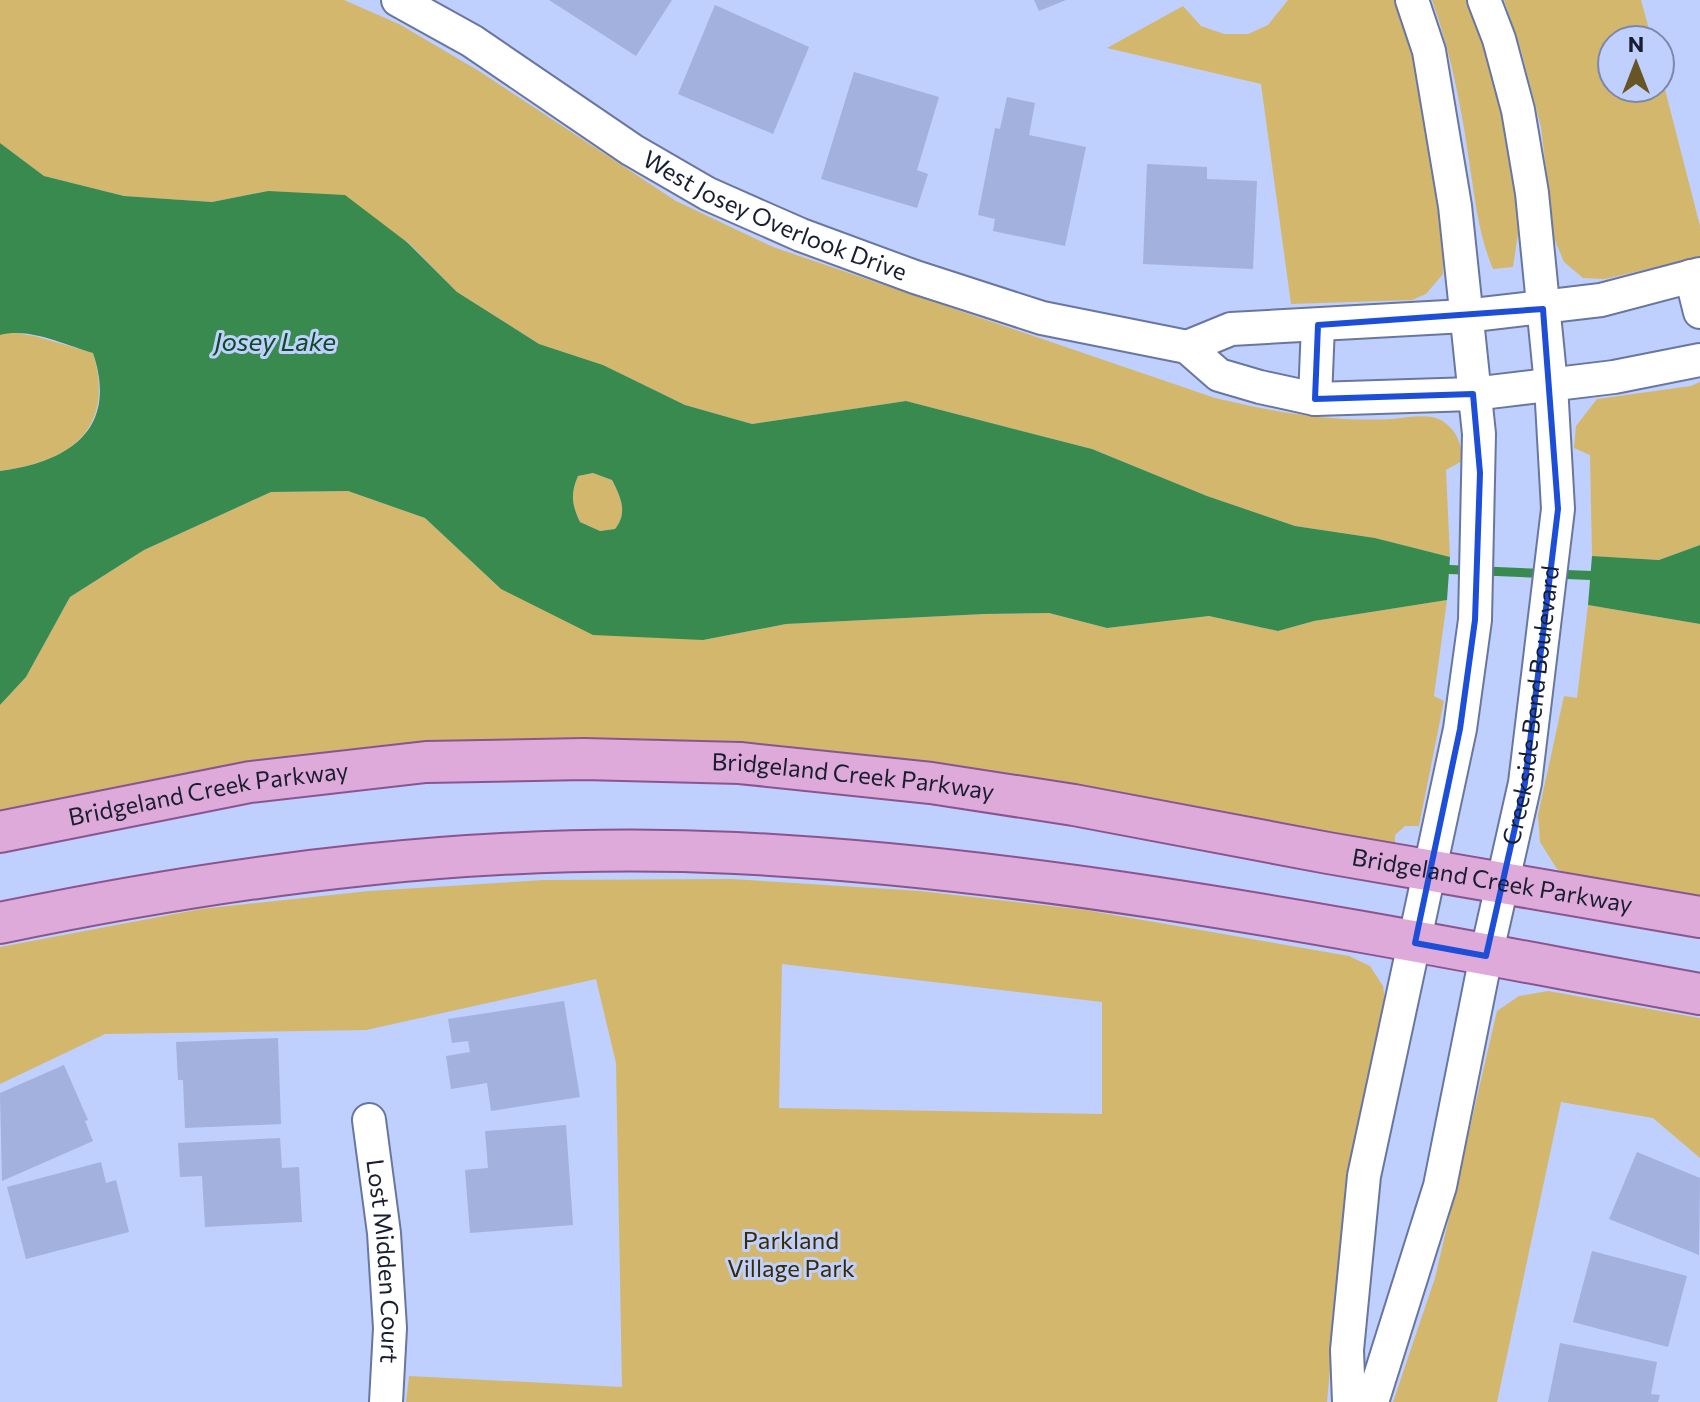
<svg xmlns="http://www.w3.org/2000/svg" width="1700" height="1402" viewBox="0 0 1700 1402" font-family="Commissioner,sans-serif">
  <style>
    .green { fill: #d3b76d; fill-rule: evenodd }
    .water { fill: #388a4e; fill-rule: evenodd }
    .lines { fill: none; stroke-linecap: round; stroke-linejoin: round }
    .stream { stroke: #388a4e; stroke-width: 9 }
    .building { fill: #a2b1de }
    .minor-casing { stroke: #6876a0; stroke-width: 36 }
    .major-casing { stroke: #8a558f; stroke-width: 44 }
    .minor { stroke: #fff; stroke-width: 32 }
    .major { stroke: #deaada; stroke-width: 40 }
    .marked { fill: none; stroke: #1d4ed8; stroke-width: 6; stroke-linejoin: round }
    .labels { text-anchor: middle; stroke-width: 6; stroke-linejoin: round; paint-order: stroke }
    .street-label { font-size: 24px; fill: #181e2f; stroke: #bfcffe }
    .park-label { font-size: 24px; fill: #392b00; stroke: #bfcffe }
    .water-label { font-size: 26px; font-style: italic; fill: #0e4a22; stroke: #bfcffe }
  </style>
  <rect width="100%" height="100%" fill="#bfcffe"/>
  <!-- green -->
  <g class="green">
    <path d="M0 0H344L399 24 479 71 676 201 773 247 1215 398C1275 412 1329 422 1392 419 1407 418 1427 413 1441 420 1457 430 1462 444 1462 461L1446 470 1450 557 1375 538 1295 526 1207 496 1092 449 906 401 752 424 685 405 603 365 539 344 457 292 408 242 268 191 212 202 124 196 44 176 0 143Z"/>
    <path d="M1288 0H1398L1421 74 1443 236V274L1426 294 1412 300 1291 304 1261 84 1107 48 1183 6 1201 26 1224 34H1248L1268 25Z"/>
    <path d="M1432 0H1470L1499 84 1521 213 1513 267 1493 269C1480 238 1476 207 1471 174 1463 116 1452 55 1432 0Z"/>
    <path d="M1504 0H1641L1652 40H1612V88H1660V70L1700 226V257L1605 279 1583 278 1564 262 1554 238 1541 127 1521 50Z"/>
    <path d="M9 332 35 336 93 353C116 430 69 462 0 471V335Z"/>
    <path d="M1700 382V545L1659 560 1592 556 1590 455 1574 448 1576 426 1597 399 1691 386Z"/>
    <path d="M593 473 612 480C621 497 628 513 615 529L600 531 580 522C572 505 570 494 578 476Z"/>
    <path d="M348 491 425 518 501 589 703 640 786 624 984 614 1049 613 1107 628 1209 616 1278 631 1314 621 1447 600 1434 696 1444 701 1419 826H1405L1395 835V844L1373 845 728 751 0 816V705L26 677 70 597 144 550 271 492Z"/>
    <path d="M1588 605 1700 624V901L1583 880 1557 869 1540 842 1538 815 1564 696 1577 698Z"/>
    <path d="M731 879 920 891 1085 910 1349 956 1370 966 1383 986 1386 1007 1362 1104 1341 1250 1327 1402H406L409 1376 622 1387 616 1063 596 979 366 1030 105 1034 0 1084V947L201 909 369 891 544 880ZM782 964 1102 1002V1114L779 1108Z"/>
    <path d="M1548 991 1700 1018V1158L1653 1118 1561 1102 1497 1402H1393L1435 1278 1497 1011 1519 996Z"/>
  </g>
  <!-- water -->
  <g class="water">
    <path d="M0 143 44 176 124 196 212 202 268 191 345 195 408 243 457 292 539 344 603 365 685 405 752 424 906 401 1092 449 1207 496 1295 526 1375 538 1450 557 1447 600 1314 621 1278 631 1209 616 1107 628 1049 613 984 614 786 624 703 640 593 635 501 589 425 518 348 491 271 492 144 550 70 597 26 677 0 705V471C68 462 119 430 93 353 65 345 29 327 0 335ZM593 473 612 480C621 497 628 513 615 529L600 531 580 522C572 505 570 494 578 476Z"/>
    <path d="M1700 545V624L1588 605 1592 556 1659 560Z"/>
  </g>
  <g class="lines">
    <!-- stream -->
    <path class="stream" d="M1438 569 1603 576"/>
  </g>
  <!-- building -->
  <g class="building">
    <path d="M549 0H672L636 56Z"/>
    <path d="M1034 0H1066L1039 11Z"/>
    <path d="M715 5 809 47 773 134 678 94Z"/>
    <path d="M854 72 939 97 917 170 928 174 917 208 821 179Z"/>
    <path d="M1007 97 1035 103 1029 135 1086 147 1065 246 993 231 995 219 978 215 995 128 1000 129Z"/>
    <path d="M1147 164 1207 167V179L1257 181 1253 269 1143 264Z"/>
    <path d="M564 1001 580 1097 491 1111 487 1083 451 1089 446 1056 470 1052 468 1041 452 1043 448 1019Z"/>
    <path d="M278 1038 281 1124 185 1128 183 1080H178L176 1042Z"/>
    <path d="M64 1065 88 1120 85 1121 93 1141 2 1181 0 1093Z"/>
    <path d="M566 1125 573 1225 470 1233 465 1170 488 1168 485 1131Z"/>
    <path d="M280 1138 282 1168 299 1167 302 1222 205 1227 202 1176 180 1177 178 1143Z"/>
    <path d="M1637 1152 1700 1178 1699 1255 1609 1219Z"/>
    <path d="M101 1162 106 1183 116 1180 129 1232 26 1259 7 1187Z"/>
    <path d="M1592 1251 1687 1276 1668 1347 1573 1322Z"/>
    <path d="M1560 1343 1657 1362 1651 1394 1660 1395 1658 1402H1548Z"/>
  </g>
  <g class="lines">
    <defs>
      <g id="minor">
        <path id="s1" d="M398 0 472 41 632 150 708 194 801 235 915 277 1042 318 1187 347 1219 375 1260 387 1315 399 1473 394 1614 377 1700 360"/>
        <path d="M1691 276 1700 312"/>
        <path d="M1187 347 1231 329 1465 316 1601 300 1700 274"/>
        <path d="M1315 399 1318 325"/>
        <path id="s2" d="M369 1120 384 1233 390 1328 386 1402"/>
        <path d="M1349 1402 1347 1350 1364 1176 1460 729 1475 620 1479 434 1455 206 1429 51 1412 0"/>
        <path id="s3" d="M1372 1402 1440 1186 1486 956 1525 783 1558 509 1551 385 1532 193 1518 110 1499 39 1484 0"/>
      </g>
      <g id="major">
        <path id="s4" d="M0 832 250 782 426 762 584 759 740 763 931 783 1074 805 1328 853 1700 917"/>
        <path d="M0 923C241 873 489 841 736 853 1060 869 1382 936 1700 994"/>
      </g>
    </defs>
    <!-- minor casing -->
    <use href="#minor" class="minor-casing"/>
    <!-- major casing -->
    <use href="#major" class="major-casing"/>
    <!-- minor -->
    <use href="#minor" class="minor"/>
    <!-- major -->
    <use href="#major" class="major"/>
  </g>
  <!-- marked area -->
  <path class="marked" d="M1543 309 1558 509 1525 783 1486 956 1415 943 1460 729 1475 620 1480 473 1473 394 1315 399 1318 325Z"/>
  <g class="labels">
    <!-- street labels -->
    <g class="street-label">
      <text dy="8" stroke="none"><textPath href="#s1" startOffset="436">West Josey Overlook Drive</textPath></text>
      <text dy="8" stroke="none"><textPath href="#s3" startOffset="716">Creekside Bend Boulevard</textPath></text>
      <text dy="8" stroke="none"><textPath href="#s4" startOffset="860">Bridgeland Creek Parkway</textPath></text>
      <text dy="8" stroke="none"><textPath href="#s4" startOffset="212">Bridgeland Creek Parkway</textPath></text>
      <text dy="8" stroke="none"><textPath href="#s4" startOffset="1508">Bridgeland Creek Parkway</textPath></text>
      <text dy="8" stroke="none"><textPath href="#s2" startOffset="142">Lost Midden Court</textPath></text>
    </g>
    <!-- park labels -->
    <g class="park-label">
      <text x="791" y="1249">Parkland<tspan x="791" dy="28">Village Park</tspan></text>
    </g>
    <!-- water labels -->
    <g class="water-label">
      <text x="275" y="351">Josey Lake</text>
    </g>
  </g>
  <!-- north arrow -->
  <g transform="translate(1636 64)"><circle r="38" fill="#bfcffe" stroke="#7c88ab" stroke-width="2"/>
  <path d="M0-6L14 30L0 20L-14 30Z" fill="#675523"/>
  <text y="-12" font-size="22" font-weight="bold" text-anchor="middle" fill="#181e2f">N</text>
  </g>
</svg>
